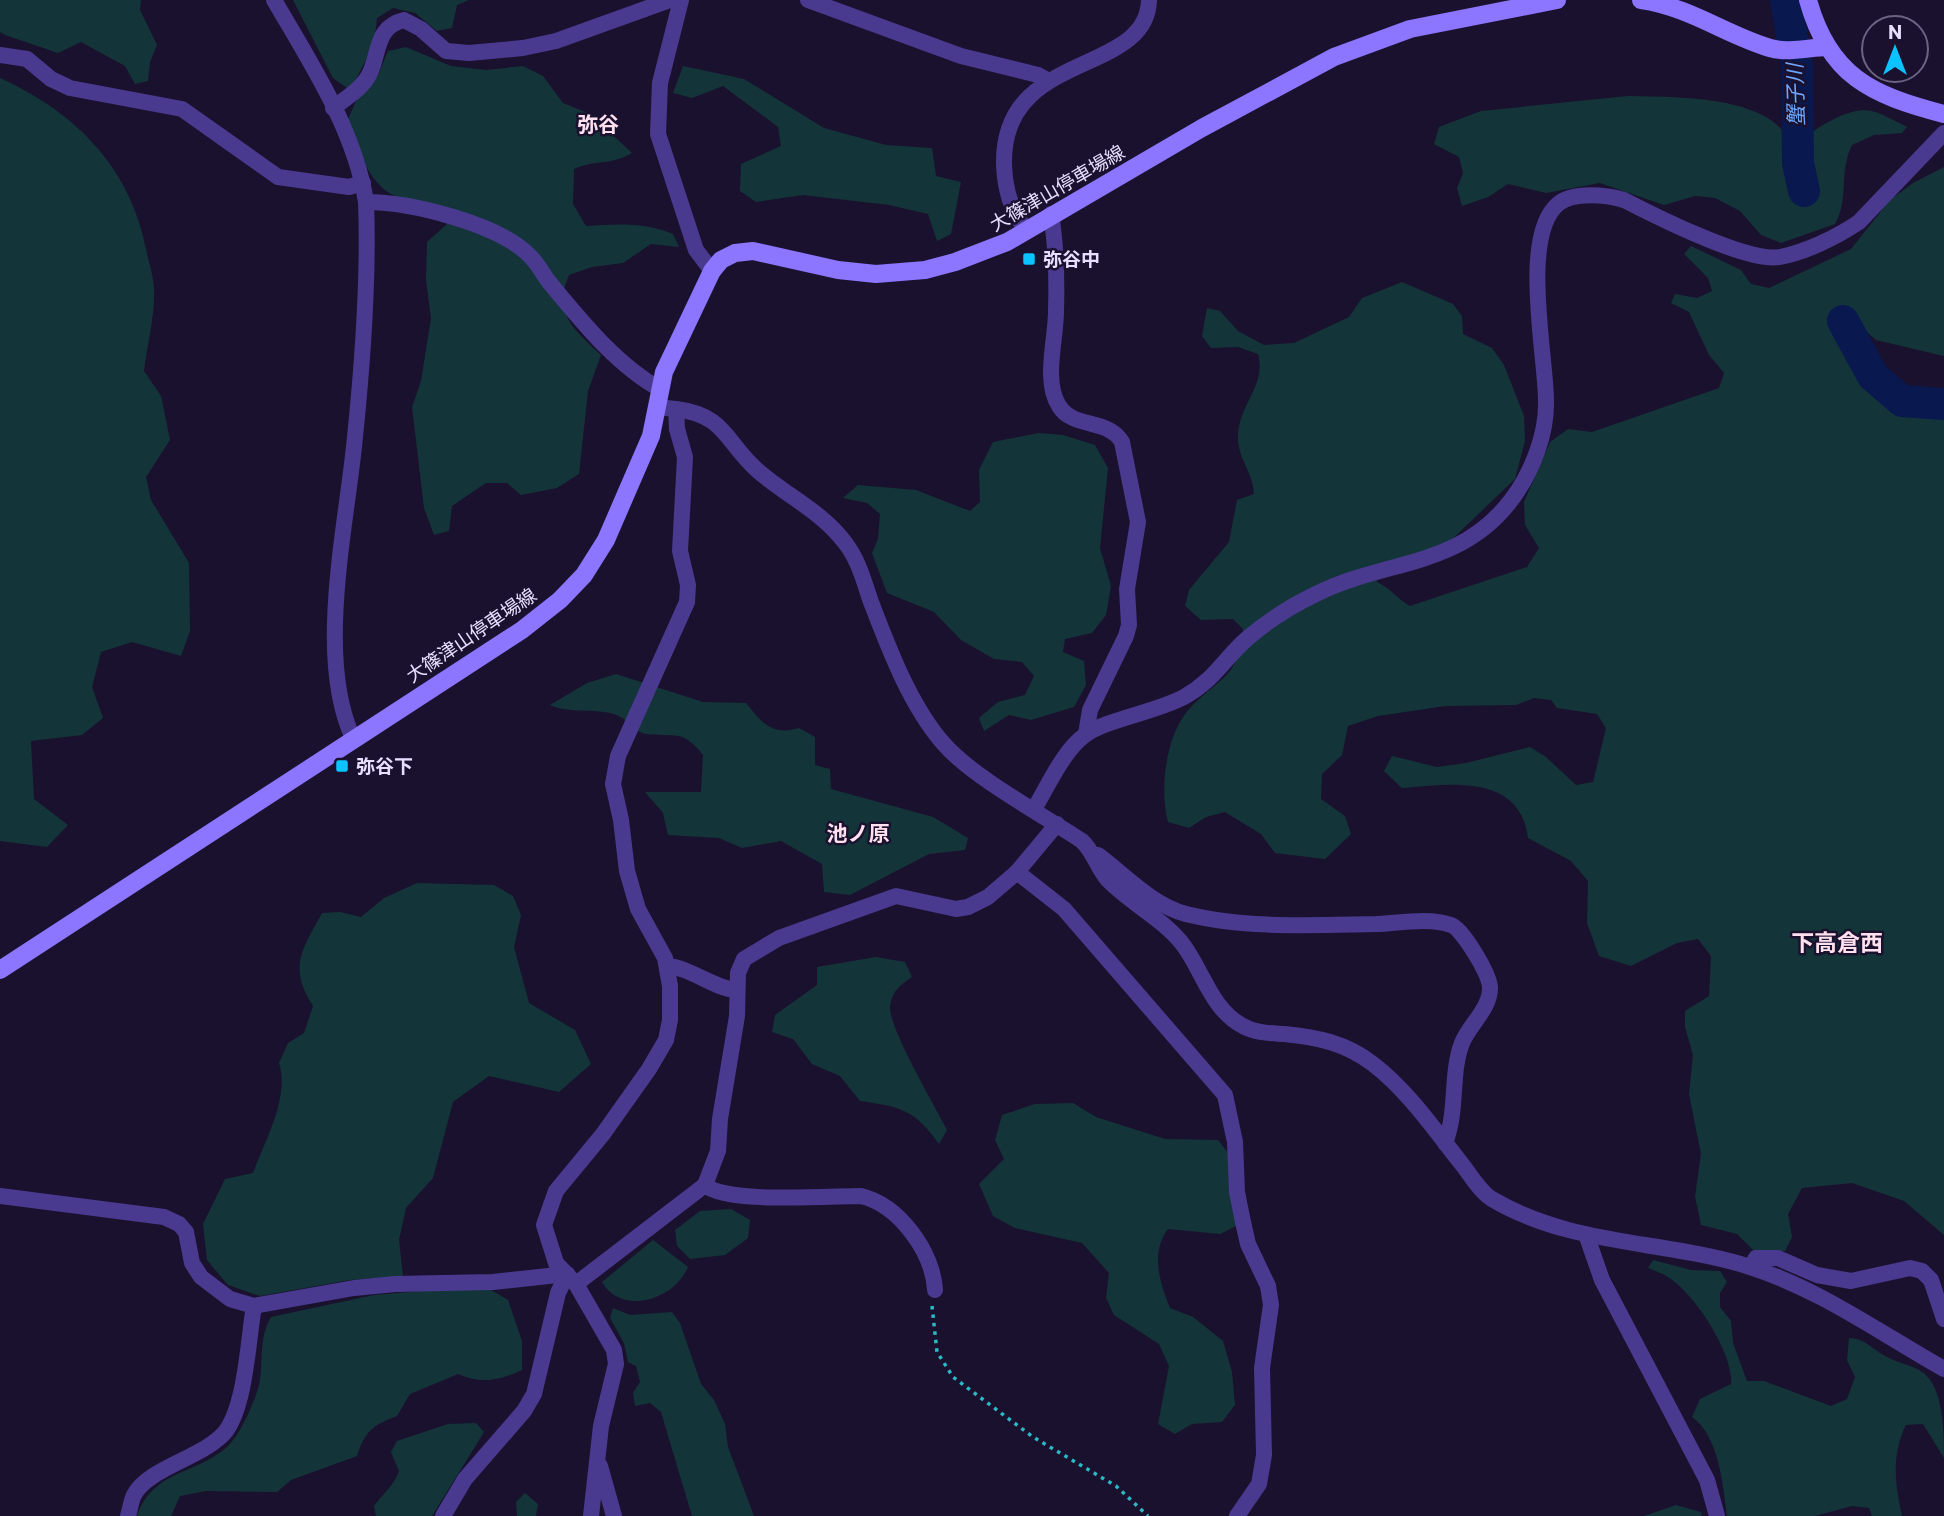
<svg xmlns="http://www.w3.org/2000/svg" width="1944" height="1516" viewBox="0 0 1944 1516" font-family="Commissioner,'Noto Sans JP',sans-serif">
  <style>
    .green { fill: #133539 }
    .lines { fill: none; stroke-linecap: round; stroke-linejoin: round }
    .river { stroke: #09184f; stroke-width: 32 }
    .path { stroke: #2cb9c5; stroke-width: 3.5; stroke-dasharray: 3.5 5; stroke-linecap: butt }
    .street { stroke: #493a8f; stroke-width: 16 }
    .secondary { stroke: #8c75ff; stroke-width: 18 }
    .poi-dot { fill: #0ac3ff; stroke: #1a112e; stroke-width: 2.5 }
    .labels { text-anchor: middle; stroke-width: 5; stroke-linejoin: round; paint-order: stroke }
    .street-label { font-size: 19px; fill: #e7deff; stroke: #1a112e }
    .poi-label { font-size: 19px; font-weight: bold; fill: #e7deff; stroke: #1a112e; text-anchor: start }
    .water-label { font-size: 21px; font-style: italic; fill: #6ca6ff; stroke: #1a112e }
    .neighbourhood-label { font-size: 21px; font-weight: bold; fill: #ffe0ef; stroke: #1a112e }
    .quarter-label { font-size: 23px; font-weight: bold; fill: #ffe0ef; stroke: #1a112e }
  </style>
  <rect width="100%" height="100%" fill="#1a112e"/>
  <!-- green -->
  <g class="green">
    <path d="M0 0H141L140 10 157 45 150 62 148 81 135 84 125 66 81 42 58 53 5 35 0 32Z"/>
    <path d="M293 0H469L457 5 452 28 437 31 415 13 393 8 377 18 374 45 350 90 333 78Z"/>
    <path d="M406 47 451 66 486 70 523 66 543 76 563 103 590 114 632 153C609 166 597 159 574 169L573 204 586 226C616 224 645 222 673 234L679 247 651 244 623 263 592 267 569 275C552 314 575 330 601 355L588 391 579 474 557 488 521 495 507 483H486L452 506 449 531 434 535 424 508 412 407 421 381 431 318 426 280 427 242 447 224 437 207C424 203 408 201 395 196 368 185 356 144 348 119L357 99 377 77 388 51Z"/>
    <path d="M683 66 744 79 824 128 886 145 932 148 936 176 961 182 951 234 937 241 928 214 889 205 803 195 756 202 740 191 741 164 781 146 778 127 723 86 692 98 673 93Z"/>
    <path d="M0 78C77 113 132 169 147 254 150 266 154 279 154 291 155 317 147 345 144 371L161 396 170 440 146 477 151 500 189 563 190 631 181 656 132 642 101 652 92 687 103 718 82 735 31 741 34 799 68 825 47 847 0 841Z"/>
    <path d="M1628 96C1670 97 1760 95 1786 135 1795 150 1795 176 1801 193L1811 192 1805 140C1814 129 1823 125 1836 118 1869 103 1876 112 1907 127L1902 133 1874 135 1852 145C1838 174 1850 197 1835 224L1781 243 1761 235 1740 211 1715 198 1695 196 1664 205 1600 183 1546 193 1508 184 1488 197 1462 206 1457 188 1463 173 1459 157 1434 144 1439 127 1481 111Z"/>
    <path d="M1944 167V356L1876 340 1852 319H1837L1868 378 1900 405 1944 410V1235L1904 1201 1852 1183 1802 1188 1788 1214 1792 1237 1785 1251H1754L1737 1234 1701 1225 1695 1196 1701 1154 1689 1094 1693 1055 1685 1027V1011L1709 996 1711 956 1698 939 1677 943 1631 966 1599 956 1587 923 1588 881 1571 861 1528 838C1520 773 1450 784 1402 788L1384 771 1392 756 1437 767 1466 763 1530 747 1546 757 1576 785 1593 782 1606 728 1597 714 1557 708 1551 700 1534 698 1516 705 1445 706 1378 716 1348 726 1342 755 1322 774 1321 799 1345 816 1351 834 1325 859 1275 853 1261 834 1225 812 1206 817 1189 828 1168 822C1159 788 1166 731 1192 706 1223 675 1238 678 1243 629L1233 619 1201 620 1185 606 1189 590 1229 542 1237 500 1254 494C1253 468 1233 456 1239 427 1244 400 1266 382 1258 354L1238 347 1211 348 1202 336 1207 308 1220 311 1238 331 1264 345 1294 343 1349 317 1362 298 1402 282 1453 304 1462 316 1463 334 1492 348 1504 365 1524 416 1525 441 1515 479 1444 547 1380 565 1377 582C1393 590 1396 598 1410 606L1527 567 1539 548 1525 525 1524 502 1550 442 1568 429 1592 432 1719 388 1724 373 1709 355 1689 312 1671 303 1675 294 1697 298 1712 291 1708 278 1684 254 1691 246 1741 270 1751 284 1769 288 1851 249 1890 200 1913 183Z"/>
    <path d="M1039 433 1063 435 1095 445 1108 468 1100 548 1111 586 1106 615 1092 633 1065 639 1063 652 1084 661 1086 685 1074 707 1031 720 1009 715 984 731 979 718 998 702 1025 695 1034 676 1022 662 994 659 961 640 934 612 887 593 872 553 878 539 880 514 867 503 843 498 858 485 916 490 970 511 980 502 979 470 993 442Z"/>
    <path d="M616 674 703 702 746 703C762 723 772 736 799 728L815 737V765L830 769 831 789 933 817 968 838 965 850 929 854 850 895 824 892 822 864 781 841 742 848 719 838 668 835 663 813 645 792H701L703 755C682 728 675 738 646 734 634 732 626 717 614 714 592 708 571 714 550 705L587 683Z"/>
    <path d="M417 883 494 885 513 896 521 915 514 947 529 1003 575 1030 591 1064 559 1092 489 1076 453 1102 433 1178 406 1208 399 1240 403 1276 350 1280 260 1296 228 1285 207 1260 203 1224 225 1179 253 1173C265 1140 290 1097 279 1063L288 1043 304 1033 313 1006C288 967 302 950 322 913L340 912 361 917 384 898Z"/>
    <path d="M876 957 905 962 912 977C901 984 892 991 890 1006 888 1027 935 1106 947 1130L939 1144C914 1109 901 1107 860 1101L840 1076 812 1064 793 1039 772 1032 775 1015 817 985V967Z"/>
    <path d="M1073 1103 1096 1117 1165 1139 1218 1140 1229 1154 1236 1226 1220 1234 1168 1229C1150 1253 1160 1283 1170 1308L1193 1317 1223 1341 1232 1372 1235 1405 1222 1422 1192 1424 1175 1434 1158 1424 1169 1366 1159 1344 1114 1315 1106 1298 1109 1273 1082 1243 1015 1228 993 1216 979 1184 1004 1159 995 1140 1002 1115 1035 1104Z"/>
    <path d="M731 1209 750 1220 748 1238 725 1255 690 1259 677 1246 675 1230 700 1211Z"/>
    <path d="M653 1240 688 1267C675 1299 622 1317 602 1282Z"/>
    <path d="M1653 1260 1691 1270 1720 1271 1727 1282 1720 1293V1307L1731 1321 1733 1343 1747 1381H1764L1831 1406 1847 1399 1855 1377 1847 1360 1849 1338C1865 1338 1873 1350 1887 1357 1898 1363 1912 1365 1922 1372 1944 1386 1944 1434 1944 1458L1923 1424 1906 1425C1891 1455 1895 1484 1902 1516H1872L1869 1508 1852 1506 1815 1516H1727C1723 1485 1719 1436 1692 1417L1700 1399 1731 1384C1734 1354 1695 1294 1668 1277 1662 1273 1655 1271 1648 1268Z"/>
    <path d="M432 1290H491L508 1300 522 1341V1370C498 1381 481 1384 458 1374L410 1394 397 1416C373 1425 365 1431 357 1456L291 1480 277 1492 206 1491 180 1496 171 1516H137C153 1470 195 1475 227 1447 241 1434 254 1403 259 1385 264 1361 258 1339 271 1317L374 1295Z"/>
    <path d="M613 1308 630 1315 672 1312 680 1323 701 1384 714 1400 725 1424 728 1447 754 1516H692L661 1412 650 1403 635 1406 633 1393 640 1382 636 1366 628 1362 624 1343 610 1318Z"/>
    <path d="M476 1423 484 1432 432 1516H376L374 1506C383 1493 394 1486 399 1471L391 1452 397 1441 448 1424Z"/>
    <path d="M525 1493 538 1504 536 1516H517L516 1502Z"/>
    <path d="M1676 1505 1701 1512 1702 1516H1644Z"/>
  </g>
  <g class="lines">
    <!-- river -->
    <g class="river">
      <path d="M1786 0 1797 66 1798 163 1804 191"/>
      <path d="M1843 321 1873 376 1902 401 1944 404"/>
    </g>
    <!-- path -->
    <path class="path" d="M932 1306 937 1352 953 1377 1033 1437 1116 1486 1148 1516"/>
    <!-- street -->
    <g class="street">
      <path d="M274 0C310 62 355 130 366 202 369 280 363 359 355 437 347 524 315 657 353 738"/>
      <path d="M681 0 660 83 658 134 696 250 712 271"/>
      <path d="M808 0 961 56 1038 75 1047 80"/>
      <path d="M0 55 27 59 51 79 70 88 182 109 278 177 349 187 363 183"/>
      <path d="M333 108C346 98 363 88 370 73 380 50 376 27 404 20L421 29 446 51 469 53 523 48 556 41 670 0"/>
      <path d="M366 202C411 202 499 224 530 256 538 264 543 274 549 282 580 319 616 365 660 389"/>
      <path d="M1051 214C1056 245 1057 279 1056 311 1056 340 1043 381 1059 406 1073 429 1108 418 1122 442L1138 522 1127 589 1129 625 1126 636 1090 710 1086 734"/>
      <path d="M1026 230C1011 210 1005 190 1004 165 1001 49 1147 77 1149 0"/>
      <path d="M676 409C725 415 725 441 757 470 786 496 822 511 846 544 859 561 864 582 871 602 889 649 910 705 943 743 972 777 1043 815 1082 841 1094 852 1097 868 1108 880 1131 904 1164 919 1184 946 1203 972 1212 1010 1243 1026 1255 1033 1270 1033 1284 1034 1317 1037 1346 1043 1373 1064 1407 1090 1434 1129 1461 1163 1470 1174 1480 1192 1492 1199 1571 1246 1662 1240 1747 1266 1818 1288 1880 1333 1944 1369"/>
      <path d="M1034 809C1048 786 1063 751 1085 735 1105 720 1156 712 1184 697 1215 680 1224 658 1249 637 1269 620 1293 605 1316 594 1385 559 1460 569 1512 499 1532 472 1547 434 1546 401 1546 356 1520 236 1558 204 1573 191 1607 195 1624 200 1655 216 1748 263 1780 257 1806 252 1837 237 1859 222L1944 133"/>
      <path d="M1098 855C1125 875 1152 905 1186 914 1246 929 1315 925 1377 924 1399 923 1430 917 1451 925 1463 929 1489 974 1490 987 1491 1008 1469 1025 1462 1043 1450 1074 1458 1111 1445 1143"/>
      <path d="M1017 872 1064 909 1225 1095 1235 1142 1237 1192 1243 1222 1248 1244 1268 1286 1271 1305 1262 1368 1264 1455 1259 1484 1237 1516"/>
      <path d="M667 966C692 968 712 988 736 990"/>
      <path d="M705 1185C726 1204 829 1196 861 1196 899 1205 933 1252 935 1290"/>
      <path d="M0 1196 164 1217 179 1224 186 1232 192 1263 201 1277 230 1299 254 1306 354 1288 395 1284 493 1282 567 1274"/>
      <path d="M1587 1237 1602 1280 1707 1480 1717 1516"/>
      <path d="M1751 1267 1756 1258H1778L1817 1275 1851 1281 1910 1268 1922 1271 1931 1280 1944 1319"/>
      <path d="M576 1284 705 1185 718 1151 720 1119 737 1016 738 973 744 959 779 938 896 896 956 909 968 907 988 897 1017 872 1057 824"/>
      <path d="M600 1466 614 1516"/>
      <path d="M128 1516C130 1510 131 1501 134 1495 149 1467 204 1458 226 1431 246 1403 248 1340 254 1306"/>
      <path d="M443 1516 465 1479 524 1411 534 1394 558 1293 567 1274"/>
      <path d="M591 1516 601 1426 616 1364 614 1350 576 1284 556 1263 544 1225 556 1191 603 1134 649 1069 666 1040 670 1020V986L665 958 638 909 627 871 621 820 613 784 618 756 687 602 688 585 680 551 685 457 677 429 676 409 666 408"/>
    </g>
    <!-- secondary -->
    <g class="secondary">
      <path d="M1641 0C1690 7 1726 35 1770 48 1787 53 1808 48 1825 47"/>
      <path d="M1808 0C1829 76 1871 95 1944 114"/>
      <path d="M0 970 522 630 560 600 584 575 606 540 651 436 664 372 712 271 721 260 735 253 753 251 838 270 876 274 925 270 955 262 1007 242 1202 128 1334 57 1410 29 1557 0"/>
    </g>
  </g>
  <!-- markers -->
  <g class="poi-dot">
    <rect x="1022" y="252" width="14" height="14" rx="3.5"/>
    <rect x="335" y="759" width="14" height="14" rx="3.5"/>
  </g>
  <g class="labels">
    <!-- street labels -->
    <g class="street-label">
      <text transform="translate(1057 188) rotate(-30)" y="7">大篠津山停車場線</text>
      <text transform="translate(471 635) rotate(-34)" y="7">大篠津山停車場線</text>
    </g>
    <!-- poi labels -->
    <g class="poi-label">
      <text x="1043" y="266">弥谷中</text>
      <text x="356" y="773">弥谷下</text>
    </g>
    <!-- water labels -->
    <g class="water-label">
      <text transform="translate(1796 95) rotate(-92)" y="7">蟹子川</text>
    </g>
    <!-- neighbourhood labels -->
    <g class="neighbourhood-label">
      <text x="598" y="132">弥谷</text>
      <text x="858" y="841">池ノ原</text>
    </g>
    <!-- quarter labels -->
    <g class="quarter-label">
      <text x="1837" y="951">下高倉西</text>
    </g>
  </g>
  <!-- north arrow -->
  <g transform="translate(1895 49)"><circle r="33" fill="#1a112e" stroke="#6c6382" stroke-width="2"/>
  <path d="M0-5L12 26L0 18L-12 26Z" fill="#0ac3ff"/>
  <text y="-10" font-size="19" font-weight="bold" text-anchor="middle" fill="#e7deff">N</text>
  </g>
</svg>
